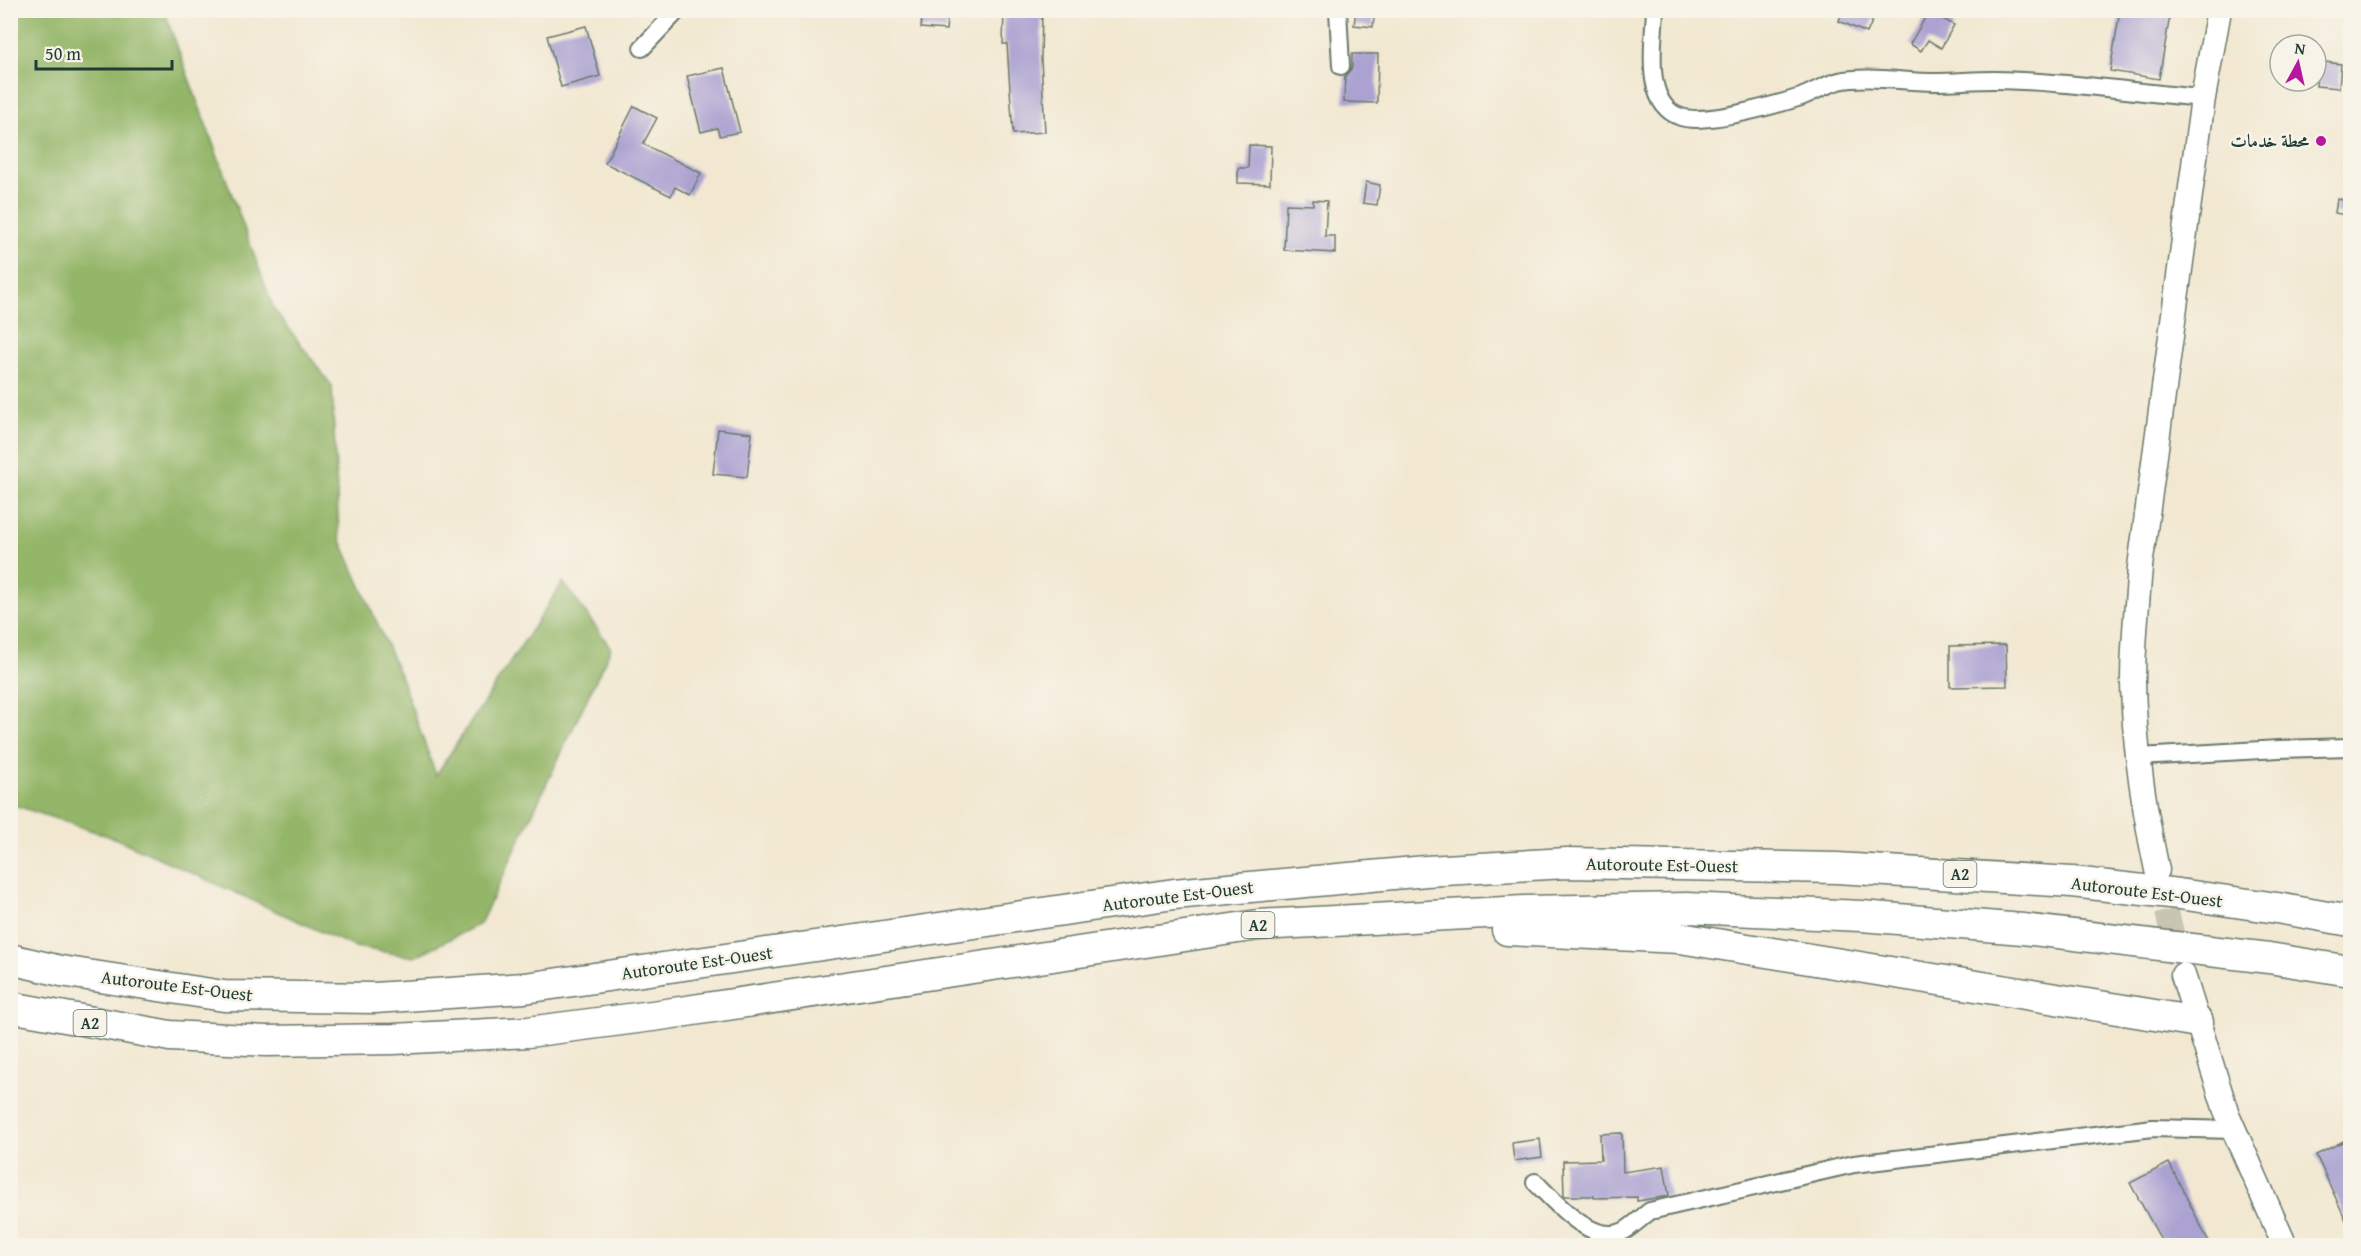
<svg xmlns="http://www.w3.org/2000/svg" width="2361" height="1256" viewBox="0 0 2361 1256" font-family="'Gentium Book Plus',Amiri,serif">
  <style>
    .forest { fill: #94b669; stroke: #5a7a4e; stroke-width: 1.5 }
    .building { fill: #aba2d1 }
    .lines { fill: none; stroke-linecap: round; stroke-linejoin: round }
    .secondary-tunnel { stroke: #c8c6b2; stroke-width: 24; stroke-dasharray: 24 12; stroke-linecap: butt }
    .minor-casing { stroke: #69796b; stroke-width: 20 }
    .secondary-casing { stroke: #69796b; stroke-width: 27 }
    .motorway-casing { stroke: #69796b; stroke-width: 33 }
    .minor { stroke: #fff; stroke-width: 16 }
    .secondary { stroke: #fff; stroke-width: 24 }
    .motorway { stroke: #fff; stroke-width: 30 }
    .poi-dot { fill: #b5179e; stroke: #f7f3e8; stroke-width: 2 }
    .labels { text-anchor: middle; stroke-width: 5; stroke-linejoin: round; paint-order: stroke }
    .shield { fill: #f7f3e8; stroke: #60746a; stroke-width: 1.5 }
    .shield-label { font-size: 16px; font-weight: bold; fill: #1f3d34 }
    .poi-label { font-size: 18px; font-weight: bold; fill: #1f3d34; stroke: #f7f3e8; text-anchor: end }
    .street-label { font-size: 18px; fill: #1f3d34; stroke: #f7f3e8 }
  </style>
  <rect width="100%" height="100%" fill="#f7f3e8"/>
  <filter id="ink" filterUnits="userSpaceOnUse"><feTurbulence type="fractalNoise" baseFrequency=".0167" numOctaves="2"/><feDisplacementMap in="SourceGraphic" scale="12" xChannelSelector="R" yChannelSelector="G"/><feConvolveMatrix kernelMatrix="1 2 1 2 8 2 1 2 1" color-interpolation-filters="sRGB"/></filter>
  <filter id="wash" filterUnits="userSpaceOnUse"><feTurbulence type="fractalNoise" baseFrequency=".008" numOctaves="4" result="noise"/><feDisplacementMap in="SourceGraphic" scale="24" xChannelSelector="R" yChannelSelector="G"/><feGaussianBlur stdDeviation="1.35" result="paint"/><feColorMatrix in="noise" values="0 0 0 0 0 0 0 0 0 0 0 0 0 0 0 0 0 1.4 0 .05"/><feComposite in="paint" operator="in"/></filter>
  <g filter="url(#wash)">
    <rect width="100%" height="100%" fill="#f2e8d1"/>
    <!-- forest -->
    <path class="forest" d="M11 10 164 11 274 309 332 386 339 536 400 675 436 775 563 582 611 648 480 924 414 957 355 947 117 839 11 804Z"/>
    <g id="blocks">
      <!-- building -->
      <g class="building">
        <path d="M922 10H948L946 30 921 28Z"/>
        <path d="M1004 10H1042L1041 59 1045 132 1013 134 1007 44H1003Z"/>
        <path d="M1356 10H1375L1373 27 1354 25Z"/>
        <path d="M1843 10H1877L1867 33 1839 21Z"/>
        <path d="M2120 10H2171L2159 79 2110 71Z"/>
        <path d="M1929 11 1954 25 1941 48 1928 40 1921 51 1910 44Z"/>
        <path d="M586 26 600 76 561 87 547 36Z"/>
        <path d="M1352 54H1378L1377 103 1344 102 1345 76 1352 68Z"/>
        <path d="M2316 61 2341 64 2339 88 2316 86Z"/>
        <path d="M724 68 740 132 720 136 717 128 701 132 687 76Z"/>
        <path d="M634 106 657 118 643 144 701 173 690 195 675 187 671 196 605 163Z"/>
        <path d="M1249 145 1271 146 1270 184 1238 183V168H1248Z"/>
        <path d="M1366 182 1380 185 1377 205 1363 203Z"/>
        <path d="M2337 199 2350 201V216L2335 213Z"/>
        <path d="M1313 200 1327 201 1325 236H1335V253L1284 250 1286 204 1313 205Z"/>
        <path d="M718 429 752 433 747 477 713 474Z"/>
        <path d="M2006 645 2007 686 1950 687V646Z"/>
        <path d="M1622 1133 1623 1172 1664 1166 1669 1196 1637 1201V1197L1594 1198V1196H1564L1563 1161 1601 1160 1600 1134Z"/>
        <path d="M2350 1138V1229L2316 1155Z"/>
        <path d="M1540 1139 1542 1157 1514 1161 1512 1143Z"/>
        <path d="M2169 1163 2206 1236 2211 1245H2164L2130 1183Z"/>
      </g>
    </g>
  </g>
  <g filter="url(#ink)">
    <use href="#blocks" fill-opacity="0" stroke="#69796b" stroke-width="1.5"/>
    <g class="lines">
      <!-- secondary-tunnel -->
      <path class="secondary-tunnel" d="M2158 876 2179 961"/>
      <defs>
        <g id="minor">
          <path d="M1338 10 1341 66"/>
          <path d="M1655 10C1654 41 1642 105 1681 117 1706 125 1775 105 1801 97 1814 92 1826 84 1839 81 1866 75 1906 82 1935 82 1954 82 1974 80 1994 80 2063 81 2133 92 2203 98"/>
          <path d="M642 48 678 10"/>
          <path d="M2139 757 2279 749 2350 747"/>
          <path d="M1535 1182C1554 1201 1592 1246 1624 1231 1633 1226 1642 1217 1650 1211L1854 1164 2153 1128 2234 1130"/>
        </g>
        <g id="secondary">
          <path d="M2157 870C2144 809 2134 746 2133 682 2133 644 2137 605 2140 567L2203 98 2219 10"/>
          <path d="M2183 975 2227 1114 2285 1246"/>
        </g>
        <g id="motorway">
          <path d="M1507 930 1680 938 2198 1022"/>
          <path d="M10 959 61 971 224 996 374 998 525 988 1174 894 1426 871 1567 863 1837 868 2072 882 2179 894 2277 908 2350 921"/>
          <path d="M10 1007 170 1036 266 1041 394 1039 528 1032 660 1015 1258 925 1524 911 1687 908 1861 916 2023 929 2269 958 2350 971"/>
        </g>
      </defs>
      <!-- minor casing -->
      <use href="#minor" class="minor-casing"/>
      <!-- secondary casing -->
      <use href="#secondary" class="secondary-casing"/>
      <!-- motorway casing -->
      <use href="#motorway" class="motorway-casing"/>
      <!-- minor -->
      <use href="#minor" class="minor"/>
      <!-- secondary -->
      <use href="#secondary" class="secondary"/>
      <!-- motorway -->
      <use href="#motorway" class="motorway"/>
    </g>
  </g>
  <!-- markers -->
  <circle class="poi-dot" cx="2321" cy="141" r="6"/>
  <g class="labels">
    <!-- shield labels -->
    <g class="shield">
      <rect x="1943.5" y="861" width="33" height="26" rx="4.5"/>
      <rect x="1241.5" y="912" width="33" height="26" rx="4.5"/>
      <rect x="73.5" y="1010" width="33" height="26" rx="4.5"/>
    </g>
    <g class="shield-label">
      <text x="1960" y="880">A2</text>
      <text x="1258" y="931">A2</text>
      <text x="90" y="1029">A2</text>
    </g>
    <!-- poi labels -->
    <g class="poi-label">
      <text x="2309" y="147">محطة خدمات</text>
    </g>
    <!-- street labels -->
    <g class="street-label">
      <text transform="translate(1662 865) rotate(1)" y="6">Autoroute Est-Ouest</text>
      <text transform="translate(2147 892) rotate(7)" y="6">Autoroute Est-Ouest</text>
      <text transform="translate(1178 896) rotate(-7)" y="6">Autoroute Est-Ouest</text>
      <text transform="translate(697 963) rotate(-8)" y="6">Autoroute Est-Ouest</text>
      <text transform="translate(177 986) rotate(7)" y="6">Autoroute Est-Ouest</text>
    </g>
  </g>
  <!-- margin -->
  <rect width="2361" height="1256" fill="none" stroke="#f7f3e8" stroke-width="36"/>
  <!-- north arrow -->
  <g transform="translate(2298 63) rotate(8)"><circle r="28" fill="#f7f3e8" stroke="#a1aaa0" stroke-width="1.5"/>
  <path d="M0-4.5L10 22L0 15L-10 22Z" fill="#b5179e"/>
  <text y="-9" font-size="16" font-weight="bold" text-anchor="middle" fill="#1f3d34">N</text>
  </g>
  <!-- scale -->
  <path d="M36 60v9h136v-9" fill="none" stroke="#1f3d34" stroke-width="3"/>
  <text x="45" y="60" font-size="18" fill="#1f3d34" stroke="#f7f3e8" stroke-width="4.5" paint-order="stroke">50 m</text>
</svg>
